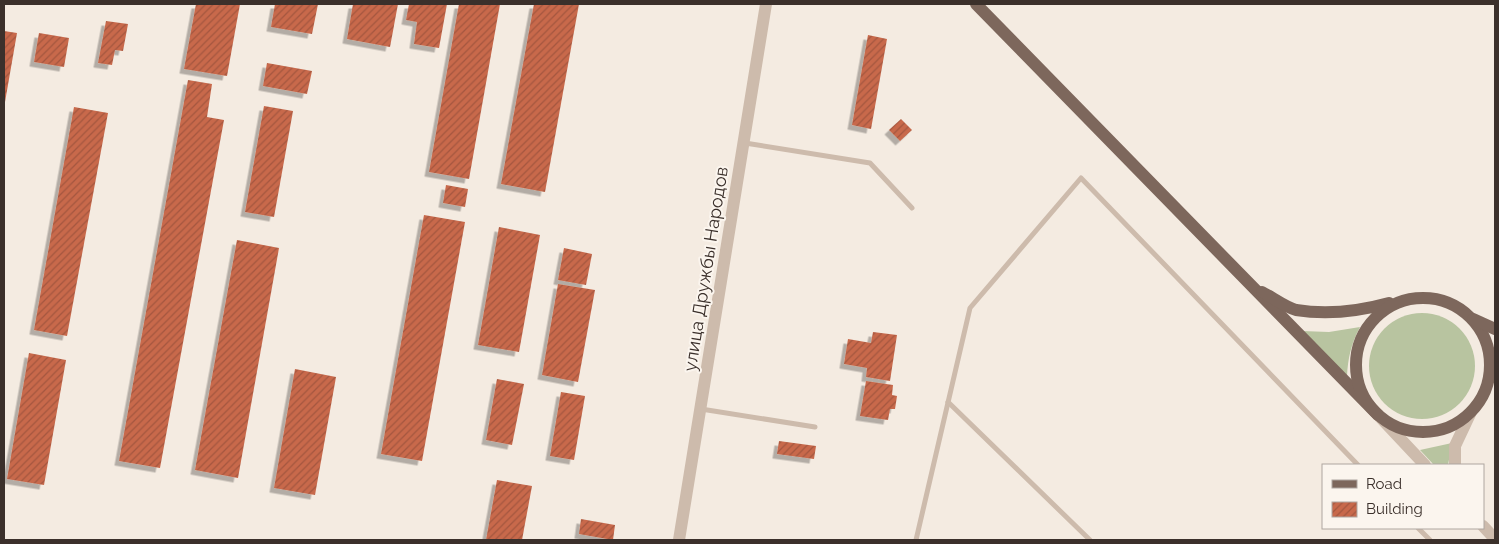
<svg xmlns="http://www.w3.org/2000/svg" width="1499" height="544" viewBox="0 0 1499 544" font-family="Raleway,sans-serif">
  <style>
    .green { fill: #b8c4a0 }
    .building { fill: url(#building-hatch); filter: url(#shadow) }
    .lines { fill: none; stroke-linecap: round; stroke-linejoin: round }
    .service { stroke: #cdbbac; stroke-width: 5 }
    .tertiary { stroke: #cdbbac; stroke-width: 12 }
    .primary { stroke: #7d675c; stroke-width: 12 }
    .labels { text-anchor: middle; stroke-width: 4; stroke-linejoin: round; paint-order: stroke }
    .street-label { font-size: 18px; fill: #3b302b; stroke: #fbf5ee }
  </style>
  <defs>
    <pattern id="building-hatch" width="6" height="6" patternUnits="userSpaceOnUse" patternTransform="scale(1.25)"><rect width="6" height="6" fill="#c8694b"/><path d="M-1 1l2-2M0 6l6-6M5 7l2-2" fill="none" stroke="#a4573f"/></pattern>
    <filter id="shadow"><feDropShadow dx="-4.5" dy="4.5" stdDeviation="0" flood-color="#0004"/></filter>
  </defs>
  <rect width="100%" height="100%" fill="#f4ebe1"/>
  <!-- green -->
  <g class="green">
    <circle cx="1422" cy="366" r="53"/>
    <path d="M1360 327C1351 344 1348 358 1347 376L1302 331 1329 332Z"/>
    <path d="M1452 443 1448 465H1434L1420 450Z"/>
  </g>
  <!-- building -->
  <g class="building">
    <path d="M196 4H240L227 76 184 69Z"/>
    <path d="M275 4H318L312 34 271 27Z"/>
    <path d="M353 4H398L390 47 347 39Z"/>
    <path d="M409 4H447L439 48 414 44 417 22 406 20Z"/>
    <path d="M459 4H500L469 179 429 172Z"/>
    <path d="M534 4H579L545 192 501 184Z"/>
    <path d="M106 21 128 24 123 51 115 50 112 65 98 63Z"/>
    <path d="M4 31 17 33 5 102 4 101Z"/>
    <path d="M39 33 69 38 64 67 34 62Z"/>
    <path d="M868 35 887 39 871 129 852 125Z"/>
    <path d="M267 63 312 71 307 94 263 86Z"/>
    <path d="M188 80 212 84 207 117 224 120 160 468 119 461Z"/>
    <path d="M264 106 293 111 274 217 245 212Z"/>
    <path d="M74 107 108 113 67 336 34 330Z"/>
    <path d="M901 119 912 130 900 141 889 130Z"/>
    <path d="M446 185 468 189 465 207 443 203Z"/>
    <path d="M424 215 465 222 422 461 381 454Z"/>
    <path d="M499 227 540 235 519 352 478 345Z"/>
    <path d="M237 240 279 248 238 478 195 470Z"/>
    <path d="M564 248 592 254 586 285 558 280Z"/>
    <path d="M558 284 595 290 578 382 542 375Z"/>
    <path d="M873 332 897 335 890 381 866 377 867 368 844 364 848 339 871 343Z"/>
    <path d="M29 353 66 360 44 485 7 479Z"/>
    <path d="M295 369 336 377 315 495 274 488Z"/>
    <path d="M497 379 524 384 512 445 486 440Z"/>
    <path d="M866 381 893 385 892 395 897 396 895 409H890L888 420 860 416Z"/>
    <path d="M561 392 585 396 574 460 550 456Z"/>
    <path d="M779 441 816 446 814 459 777 454Z"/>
    <path d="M497 480 532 486 522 540H486Z"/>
    <path d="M581 519 615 525 613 540 579 534Z"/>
  </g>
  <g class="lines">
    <!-- service -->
    <g class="service">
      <path d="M745 143 870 163 912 208"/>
      <path d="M948 402 1090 540"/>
      <path d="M701 409 815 427"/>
      <path d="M1418 528 1430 540"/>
      <path d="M916 540 970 308 1081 178 1358 465"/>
    </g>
    <!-- tertiary -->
    <g class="tertiary">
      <path d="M1378 415 1425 465"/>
      <path d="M1455 465V446L1471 412"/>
      <path d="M1483 526 1495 539"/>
      <path d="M679 540 766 4"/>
    </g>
    <!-- primary -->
    <g class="primary">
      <path d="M976 4 1378 415"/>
      <path d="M1262 292C1272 297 1285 307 1296 310 1327 315 1360 311 1389 303"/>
      <circle cx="1423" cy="365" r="67"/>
      <path d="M1473 319 1495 329"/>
    </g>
  </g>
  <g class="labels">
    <!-- street labels -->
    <g class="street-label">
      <text transform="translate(706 269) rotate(-81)" y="6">улица Дружбы Народов</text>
    </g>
  </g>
  <!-- border -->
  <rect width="1499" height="544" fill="none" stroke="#3b302b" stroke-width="10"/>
  <!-- legend -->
  <rect x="1322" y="464" width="162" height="65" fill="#fbf5ee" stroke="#aea6a0"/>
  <rect x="1332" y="480" width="25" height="8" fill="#7d675c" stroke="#aea6a0"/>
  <text x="1366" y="489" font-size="15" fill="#3b302b">Road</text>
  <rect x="1332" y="502" width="25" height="15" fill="url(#building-hatch)" stroke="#aea6a0"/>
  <text x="1366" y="514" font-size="15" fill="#3b302b">Building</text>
</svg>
